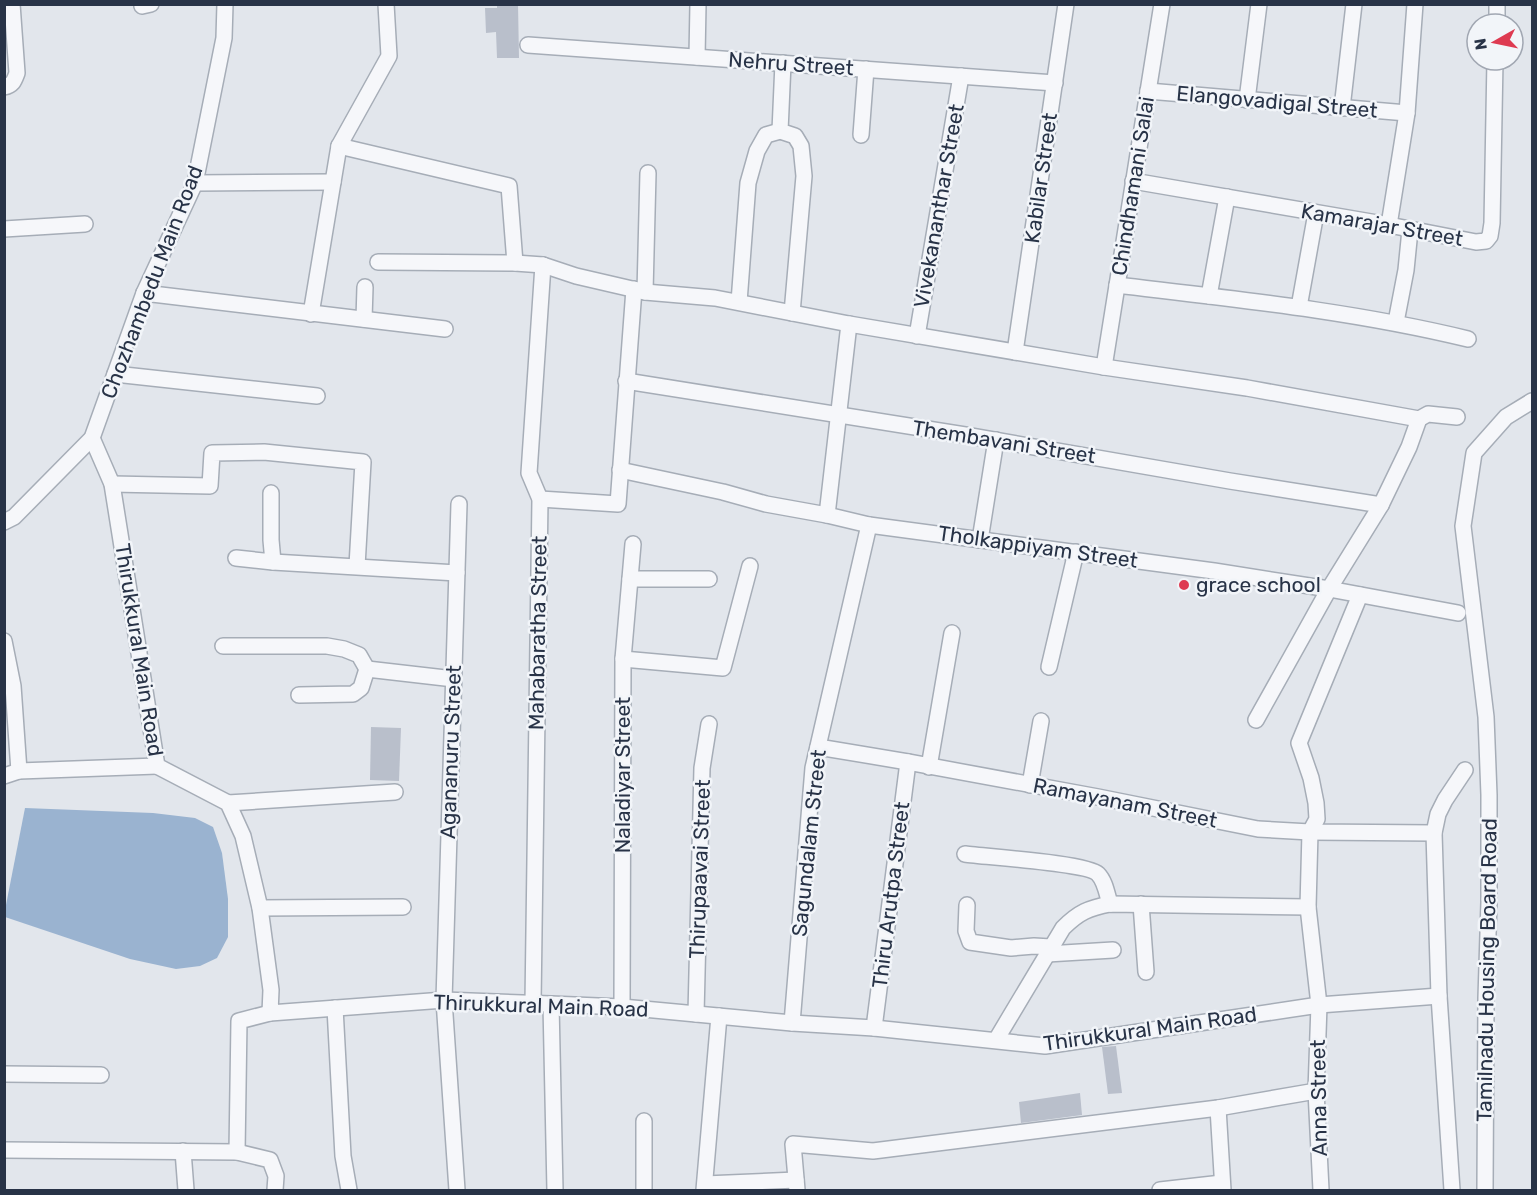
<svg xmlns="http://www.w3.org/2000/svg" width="1537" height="1195" viewBox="0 0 1537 1195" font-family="Rubik,sans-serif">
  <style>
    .water { fill: #9ab3d0 }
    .building { fill: #b9bfcb }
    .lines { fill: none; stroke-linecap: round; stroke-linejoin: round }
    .minor-casing { stroke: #a6adb7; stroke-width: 18 }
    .minor { stroke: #f6f7fa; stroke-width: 15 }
    .poi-dot { fill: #de3a51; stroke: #f2f5f9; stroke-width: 2 }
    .labels { text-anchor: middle; stroke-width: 5; stroke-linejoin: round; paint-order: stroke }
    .street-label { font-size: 21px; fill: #283347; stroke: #f2f5f9 }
    .poi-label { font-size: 21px; fill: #283347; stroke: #f2f5f9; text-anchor: start }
  </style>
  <rect width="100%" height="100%" fill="#e2e6ec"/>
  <!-- water -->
  <path class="water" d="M25 808 153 813 195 818 213 827 222 853 228 899V937L217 958 200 966 176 969 130 959 5 917V910Z"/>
  <!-- building -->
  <g class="building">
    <path d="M497 4H518L519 58H497L496 32 486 33 485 8H497Z"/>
    <path d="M371 727 401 728 399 781 370 780Z"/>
    <path d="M1116 1046 1122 1093 1108 1094 1102 1047Z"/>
    <path d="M1080 1093 1082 1115 1021 1123 1019 1102Z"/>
  </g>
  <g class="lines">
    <defs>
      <g id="minor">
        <path d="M142 6 151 4"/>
        <path d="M1497 24V4"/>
        <path d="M528 45 1055 83"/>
        <path d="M697 57 698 4"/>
        <path d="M783 63 780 131 795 136 801 146 804 176 792 313"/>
        <path d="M4 87C13 85 14 81 17 73L12 4"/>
        <path d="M1148 91 1407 113"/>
        <path d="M1247 100 1259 4"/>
        <path d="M1342 108 1354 4"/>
        <path d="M861 135 866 69"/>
        <path d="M339 146 509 186 515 263"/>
        <path d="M1133 181 1389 225 1476 242 1486 241 1490 236 1492 223 1495 60"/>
        <path d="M195 183 333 182"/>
        <path d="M1389 225 1407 113 1415 4"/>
        <path d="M4 229 85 224"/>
        <path d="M378 262 515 263 543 265 576 276 645 292 715 298 849 324 1104 367 1247 388 1419 419 1428 414 1457 417"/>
        <path d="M1117 285C1234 299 1353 311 1468 339"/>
        <path d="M645 292 648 173"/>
        <path d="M144 293 445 329"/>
        <path d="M1209 296 1227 197"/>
        <path d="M739 302 748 183 757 151 766 135 780 131"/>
        <path d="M1299 307 1316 213"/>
        <path d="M311 314 339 146 389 56 386 4"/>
        <path d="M364 319 365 287"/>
        <path d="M1396 322 1406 270 1410 230"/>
        <path d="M917 336 961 76"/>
        <path d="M1015 352 1066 4"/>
        <path d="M1104 367 1162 4"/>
        <path d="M115 374 317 396"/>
        <path d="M626 381 965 435 1230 481 1381 505"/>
        <path d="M92 438 112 484 157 766 228 803 243 836 260 908 271 990 270 1013 444 1000 551 1004 622 1007 792 1023 874 1028 1045 1046 1319 1005 1439 996"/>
        <path d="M620 470 723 492 766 504 827 515 869 525 1214 571 1329 589 1458 613"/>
        <path d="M112 484 210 486 212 453 264 452 363 462 357 566"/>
        <path d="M540 499 618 504 634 289"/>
        <path d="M827 515 849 324"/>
        <path d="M4 522 14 517 92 438 144 293 195 183 224 38 225 4"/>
        <path d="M980 540 996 440"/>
        <path d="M236 558 273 562 271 540V493"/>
        <path d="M273 562 457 573"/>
        <path d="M630 579H709"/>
        <path d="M4 641 13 686 19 771 157 766"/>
        <path d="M223 646H327L344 649 359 655 367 669"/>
        <path d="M623 659 723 668 750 566"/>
        <path d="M1049 667 1076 552"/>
        <path d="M299 695 353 694 361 688 367 669 454 679"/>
        <path d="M1256 720 1329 589 1381 505 1409 447 1419 419"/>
        <path d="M818 747 908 762 1098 797 1258 829 1310 832 1434 833"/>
        <path d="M929 767 952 633"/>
        <path d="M4 776 19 771"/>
        <path d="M1030 785 1041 721"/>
        <path d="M228 803 395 792"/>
        <path d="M965 854C986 857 1087 863 1098 874 1105 881 1107 894 1110 904"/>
        <path d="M1141 904 1146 972"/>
        <path d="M967 905 966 931 970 942 1011 948 1034 946 1051 947"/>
        <path d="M260 908 403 907"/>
        <path d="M1047 954 1113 950"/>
        <path d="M533 1003 540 499 529 473 543 265"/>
        <path d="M551 1004 555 1190"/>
        <path d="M622 1007 623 659 633 544"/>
        <path d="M335 1008 343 1156 349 1190"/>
        <path d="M696 1014 702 768 709 724"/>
        <path d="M792 1023 813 768 869 525"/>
        <path d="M874 1028 908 762"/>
        <path d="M996 1040 1063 928C1079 912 1089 908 1110 904L1308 907"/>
        <path d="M4 1074 101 1075"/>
        <path d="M1218 1108 1223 1190"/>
        <path d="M644 1121V1190"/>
        <path d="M4 1150 237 1152 270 1160 276 1176 275 1190"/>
        <path d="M183 1151 186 1190"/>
        <path d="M237 1152 239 1021 270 1013"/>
        <path d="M705 1184 796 1180"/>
        <path d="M457 1190 444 1000 459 504"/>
        <path d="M704 1190 719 1016"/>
        <path d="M797 1190 793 1144 873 1151 1218 1108 1316 1091"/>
        <path d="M1160 1190 1222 1183"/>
        <path d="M1321 1190 1316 1091 1319 1005 1308 907 1310 832 1317 819 1316 803 1311 778 1299 743 1360 595"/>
        <path d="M1452 1190 1439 996 1434 833 1438 814 1445 800 1465 770"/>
        <path d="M1485 1190 1486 998 1489 902V795L1486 717 1463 526 1474 453 1506 417 1532 401"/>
      </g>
    </defs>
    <!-- minor casing -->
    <use href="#minor" class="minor-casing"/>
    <!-- minor -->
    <use href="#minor" class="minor"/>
  </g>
  <!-- markers -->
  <circle class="poi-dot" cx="1184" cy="585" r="6"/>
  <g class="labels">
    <!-- street labels -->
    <g class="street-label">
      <text transform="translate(791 64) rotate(4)" y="7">Nehru Street</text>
      <text transform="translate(1277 102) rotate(5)" y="7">Elangovadigal Street</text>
      <text transform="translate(1041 178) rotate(-82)" y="7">Kabilar Street</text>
      <text transform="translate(1133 186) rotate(-81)" y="7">Chindhamani Salai</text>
      <text transform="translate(939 206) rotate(-80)" y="7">Vivekananthar Street</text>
      <text transform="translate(1382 225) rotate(10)" y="7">Kamarajar Street</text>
      <text transform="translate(152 282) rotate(-69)" y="7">Chozhambedu Main Road</text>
      <text transform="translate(1004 442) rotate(9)" y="7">Thembavani Street</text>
      <text transform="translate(1038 547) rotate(8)" y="7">Tholkappiyam Street</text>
      <text transform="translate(538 633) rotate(-89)" y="7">Mahabaratha Street</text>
      <text transform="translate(139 650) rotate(81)" y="7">Thirukkural Main Road</text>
      <text transform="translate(451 752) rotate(-88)" y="7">Agananuru Street</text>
      <text transform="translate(623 775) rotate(-90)" y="7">Naladiyar Street</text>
      <text transform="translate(1125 803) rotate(11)" y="7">Ramayanam Street</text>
      <text transform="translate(809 843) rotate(-84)" y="7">Sagundalam Street</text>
      <text transform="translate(700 869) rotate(-88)" y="7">Thirupaavai Street</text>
      <text transform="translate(891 895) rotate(-83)" y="7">Thiru Arutpa Street</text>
      <text transform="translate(1487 970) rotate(-89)" y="7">Tamilnadu Housing Board Road</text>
      <text transform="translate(541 1006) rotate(2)" y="7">Thirukkural Main Road</text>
      <text transform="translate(1150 1029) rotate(-8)" y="7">Thirukkural Main Road</text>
      <text transform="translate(1319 1098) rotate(-91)" y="7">Anna Street</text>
    </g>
    <!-- poi labels -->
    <g class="poi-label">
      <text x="1196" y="592">grace school</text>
    </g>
  </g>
  <!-- border -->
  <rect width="1537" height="1195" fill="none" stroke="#283347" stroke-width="12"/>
  <!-- north arrow -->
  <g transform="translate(1495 42) rotate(261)"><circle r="28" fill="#f2f5f9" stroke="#a1a7b2" stroke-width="1.5"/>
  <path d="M0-4.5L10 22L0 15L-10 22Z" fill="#de3a51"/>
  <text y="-9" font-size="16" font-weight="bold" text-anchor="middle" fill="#283347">N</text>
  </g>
</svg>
